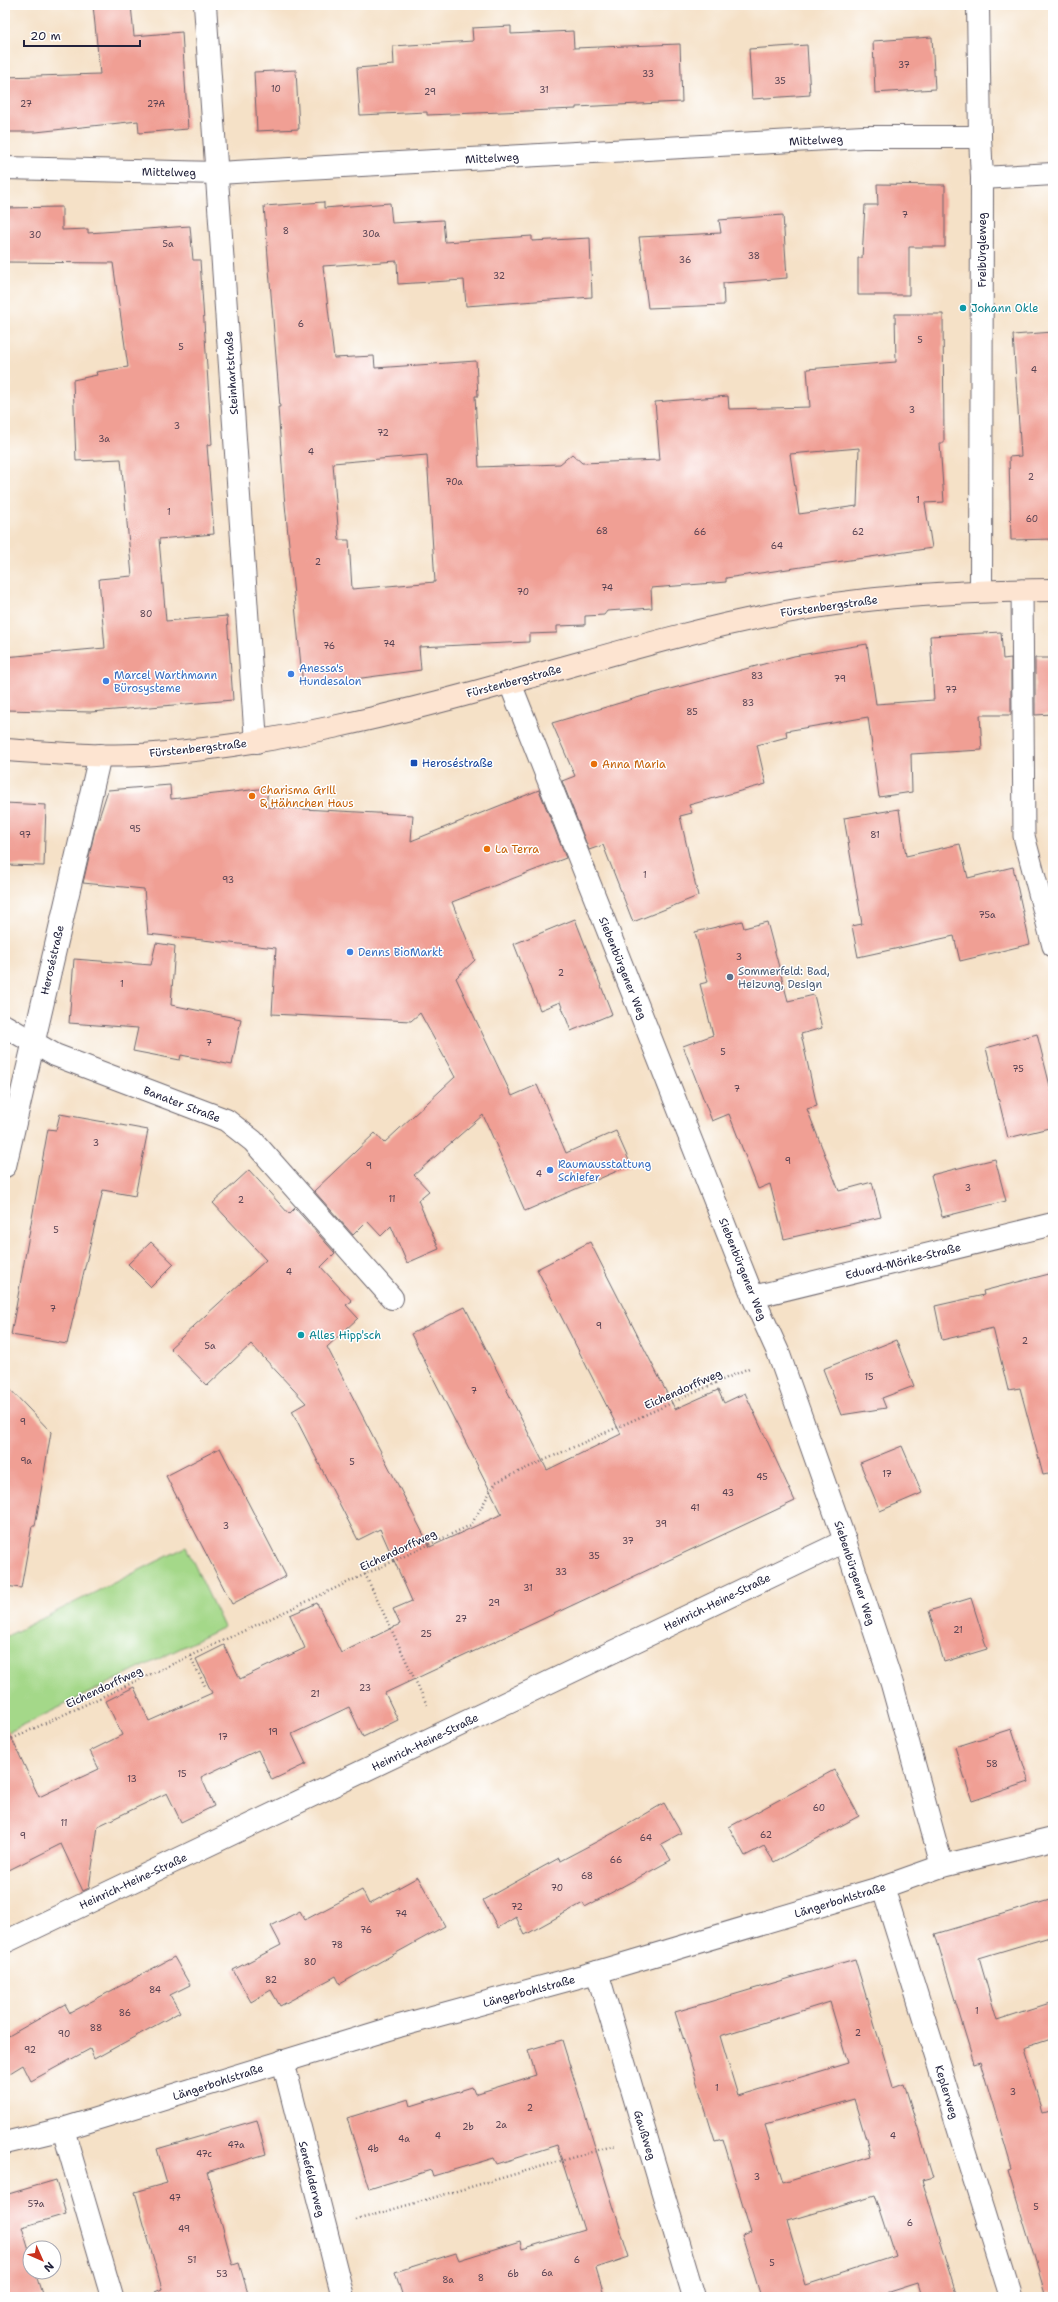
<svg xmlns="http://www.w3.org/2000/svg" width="1058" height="2302" viewBox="0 0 1058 2302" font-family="'Shantell Sans',sans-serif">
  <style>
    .green { fill: #a4d889; stroke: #637d62 }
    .building { fill: #f09f94; fill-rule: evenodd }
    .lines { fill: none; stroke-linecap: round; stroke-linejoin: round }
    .lane-casing { stroke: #6c656c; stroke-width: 23 }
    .street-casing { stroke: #6c656c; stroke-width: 24 }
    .secondary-casing { stroke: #6c656c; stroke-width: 24 }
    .path { stroke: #6c656c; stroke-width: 2.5; stroke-dasharray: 1 3; stroke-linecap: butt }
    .lane { stroke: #fff; stroke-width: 21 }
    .street { stroke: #fff; stroke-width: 22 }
    .secondary { stroke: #fde4d1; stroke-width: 22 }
    .culture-dot { fill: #0f9aa8; stroke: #fff; stroke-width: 1.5 }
    .shop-dot { fill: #3f7fe0; stroke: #fff; stroke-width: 1.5 }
    .transit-dot { fill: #1a4fb4; stroke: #fff; stroke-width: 1.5 }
    .food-dot { fill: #e8710a; stroke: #fff; stroke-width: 1.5 }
    .service-dot { fill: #5c6f8a; stroke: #fff; stroke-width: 1.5 }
    .labels { text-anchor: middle; stroke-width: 3; stroke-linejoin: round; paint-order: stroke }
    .number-label { font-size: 9px; fill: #564151 }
    .street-label { font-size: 11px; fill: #22223b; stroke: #fff }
    .culture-label { font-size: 11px; fill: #0d838f; stroke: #fff; text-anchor: start }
    .shop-label { font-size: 11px; fill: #366cbe; stroke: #fff; text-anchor: start }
    .transit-label { font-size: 11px; fill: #164399; stroke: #fff; text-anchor: start }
    .food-label { font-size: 11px; fill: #c56008; stroke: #fff; text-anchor: start }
    .service-label { font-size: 11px; fill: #4e5e75; stroke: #fff; text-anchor: start }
  </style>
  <rect width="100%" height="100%" fill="#fff"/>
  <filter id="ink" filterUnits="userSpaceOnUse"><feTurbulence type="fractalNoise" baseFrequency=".025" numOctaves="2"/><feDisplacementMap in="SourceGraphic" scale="8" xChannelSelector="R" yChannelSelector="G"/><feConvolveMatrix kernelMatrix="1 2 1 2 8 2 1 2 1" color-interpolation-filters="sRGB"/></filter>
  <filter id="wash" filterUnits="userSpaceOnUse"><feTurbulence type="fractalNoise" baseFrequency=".012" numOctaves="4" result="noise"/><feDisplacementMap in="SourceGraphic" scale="16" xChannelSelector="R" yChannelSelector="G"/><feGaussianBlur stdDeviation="0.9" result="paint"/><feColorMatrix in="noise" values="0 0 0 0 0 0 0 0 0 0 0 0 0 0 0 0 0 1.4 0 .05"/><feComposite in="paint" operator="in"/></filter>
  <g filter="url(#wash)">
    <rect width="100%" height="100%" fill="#f5e1c7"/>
    <!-- green -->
    <path class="green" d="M186 1547 224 1627 5 1734V1637Z"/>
    <g id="blocks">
      <!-- building -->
      <g class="building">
        <path d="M93 5H131L134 36 182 32 188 129 139 133 138 121 36 132H5V77L100 74Z"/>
        <path d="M511 26V34L573 31 574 48 680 44 682 102 576 107V109L427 115V112L360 115 357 68 394 65 393 46 473 41 472 28Z"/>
        <path d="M932 37 935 89 875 93 873 41Z"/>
        <path d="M807 45 810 95 752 99 749 49Z"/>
        <path d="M296 70 299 129 257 131 254 72Z"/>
        <path d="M877 184 945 185V247H909V295H858V258H862L865 205H878Z"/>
        <path d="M324 202V208L390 203 392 223 443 220 445 242 532 236V241L590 238 592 297 466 306 464 280 398 284 397 261 323 266 334 358 374 356 375 368 476 361 478 396H475L479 467 560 464 572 454 582 463 660 460 655 402 728 396 729 409 810 407 807 369 896 362 895 314H943L944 443H940L944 502 925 503 932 548 726 578V582L651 588 652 608 607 611 604 615 585 616V625L557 626V633L529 634V642L419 647 421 670 303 686 284 494 278 407H280L264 206ZM859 448 857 506 799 514 790 454ZM427 455 435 582 352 589 349 540H339L333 463Z"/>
        <path d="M62 207V230L88 229V233L190 226 193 260H200L212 444 207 445 214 534 159 539 166 621 227 616 233 700 91 712 5 710V657L105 648 99 579 132 576 121 459 76 461 73 380 97 375 96 372 128 367 113 263 5 262V208Z"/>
        <path d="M783 215 787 278 723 283 724 305 648 308 639 237 721 233 719 220Z"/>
        <path d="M1053 332V539L1011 540 1009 457 1021 456 1013 335Z"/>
        <path d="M1001 632 1003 659 1011 658V715H980L982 750 911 754 912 792 879 797 868 717 786 731 787 737 757 745 766 784 689 805 692 813 680 816 698 896 633 922 603 845 589 850 562 781 575 776 552 723 640 697 794 656 867 644 876 704 934 700 930 636Z"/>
        <path d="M1035 658H1053V714L1035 715Z"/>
        <path d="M170 785 171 799 268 788 266 807 413 815 411 841 539 790 566 858 452 902 475 960 456 978 512 1096 537 1085 566 1153 616 1131 631 1165 525 1211 483 1115 414 1175 429 1191 418 1200 439 1249 407 1263 391 1226 381 1236 367 1221 353 1235 314 1191 375 1133 384 1143 455 1077 420 1013 411 1021 272 1014 276 948 148 934 144 889 83 883 95 830 108 790Z"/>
        <path d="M5 803 46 805 44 866 5 865Z"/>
        <path d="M899 809 906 856 960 844 968 878 1013 867 1030 944 960 961 954 936 858 957 852 926 862 924 844 818Z"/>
        <path d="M575 919 612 1014 571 1031 560 1002 540 1010 514 944Z"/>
        <path d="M742 921 744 928 767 922 788 1001 814 995 822 1028 801 1034 817 1106 807 1109 839 1191 872 1182 881 1217 784 1239 770 1184 758 1189 729 1114 712 1121 683 1046 713 1035 700 984 708 982 695 932Z"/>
        <path d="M156 943 175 946 171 1005 241 1019 232 1065 181 1055 180 1060 133 1051 138 1028 69 1023 74 959 151 965Z"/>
        <path d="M1037 1034 1053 1098V1127L1008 1138 986 1048Z"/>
        <path d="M60 1114 148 1130 135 1196 103 1190 67 1344 11 1335 48 1129 56 1130Z"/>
        <path d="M995 1159 1006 1201 942 1217 931 1175Z"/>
        <path d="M249 1170 289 1214 295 1208 335 1253 321 1267 352 1301 346 1305 358 1318 327 1347 430 1547 502 1514 411 1334 465 1307 547 1470 621 1434 537 1269 590 1242 675 1409 718 1390 724 1403 745 1393 795 1501 385 1693 398 1720 363 1737 349 1707 292 1734 306 1764 272 1780 258 1750 201 1777 214 1806 181 1822 167 1793 98 1826 89 1888 83 1891 61 1844 5 1872V1724L39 1797 99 1769 90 1751 122 1735 106 1701 134 1687 149 1721 212 1693 196 1659 224 1645 240 1679 305 1648 290 1615 304 1609 317 1603 341 1653 400 1624 393 1609 412 1601 380 1529 358 1540 292 1411 306 1403 251 1344 207 1386 170 1348 266 1260 213 1203Z"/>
        <path d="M151 1242 174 1264 151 1287 128 1264Z"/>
        <path d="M1053 1273V1473L1043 1475 1020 1388 1008 1390 993 1328 942 1340 935 1306 984 1295 983 1291Z"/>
        <path d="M896 1340 914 1386 882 1398 886 1408 841 1415 823 1369Z"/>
        <path d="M5 1384 51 1432 35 1526H32L21 1588 5 1586Z"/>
        <path d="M902 1446 922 1493 880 1511 860 1463Z"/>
        <path d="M220 1448 286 1576 232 1604 166 1476Z"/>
        <path d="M971 1598 987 1649 944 1662 929 1611Z"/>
        <path d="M1012 1729 1029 1782 972 1801 955 1747Z"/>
        <path d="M834 1770 859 1816 774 1862 764 1846 745 1856 729 1827Z"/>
        <path d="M664 1803 681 1833 661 1844 671 1860 585 1907 583 1903 525 1935 516 1917 498 1928 483 1900 559 1858 560 1861 617 1831Z"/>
        <path d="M418 1877 445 1926 340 1984 336 1976 280 2006 271 1990 251 2002 233 1970 281 1945 271 1926 300 1911 305 1920 362 1890 369 1904Z"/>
        <path d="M1053 1899V1936L979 1958 997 2020 1053 2002V2038L1023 2048 1042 2112 1053 2109V2292L1045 2293 1008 2170 1012 2169 980 2061 974 2063 935 1934Z"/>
        <path d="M174 1957 190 1985 170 1995 180 2012 94 2059 90 2049 31 2081 23 2065 5 2076V2038L65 2004 70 2013Z"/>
        <path d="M855 1959 893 2087 904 2083 933 2177 922 2180 958 2297H922L918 2283 874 2297H761L742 2235 751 2232 723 2139 715 2141 675 2012ZM830 2002 848 2063 738 2096 720 2036ZM854 2099 871 2156 783 2183 765 2125ZM875 2195 895 2256 806 2285 787 2221Z"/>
        <path d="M562 2040 629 2257 596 2268 605 2297H403L395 2272 456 2253 459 2260 520 2241 522 2249 584 2230 570 2186 557 2145 497 2164 494 2158 433 2176 431 2170 369 2189 347 2118 409 2099 411 2106 472 2087 475 2094 536 2075 528 2050Z"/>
        <path d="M257 2120 266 2154 207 2172 233 2265 239 2263 249 2297H156L155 2292 162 2289 135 2192 167 2183 157 2149Z"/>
        <path d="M56 2180 66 2214 22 2227 30 2254V2272H35L43 2297H5V2195Z"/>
      </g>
    </g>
  </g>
  <g filter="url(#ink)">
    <use href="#blocks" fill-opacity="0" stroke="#6c656c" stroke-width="1"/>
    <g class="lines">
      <defs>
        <path id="lane" d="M1022 590 1024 836 1053 946"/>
        <g id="street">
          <path d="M205 5 256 742"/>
          <path d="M978 5 980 137 982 178 981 591"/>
          <path d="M5 168 218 173 863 137H980"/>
          <path d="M982 178 1053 174"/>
          <path d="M510 683 753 1297 778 1352 845 1541 892 1684 942 1866"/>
          <path d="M5 1026 55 1055 226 1120 253 1141 392 1298"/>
          <path d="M5 1166 100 755"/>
          <path d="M753 1297 1053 1224"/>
          <path d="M883 1887 1011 2297"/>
          <path d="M5 1942 845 1541"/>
          <path d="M597 1972 694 2297"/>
          <path d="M283 2061 343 2297"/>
          <path d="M63 2129 112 2297"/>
          <path d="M5 2143 63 2129 399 2026 597 1972 883 1887 942 1866 1053 1839"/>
        </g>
        <path id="secondary" d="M5 750C55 753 105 758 155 754 276 744 395 715 511 682 597 659 683 632 771 615 863 596 959 591 1053 590"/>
      </defs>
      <!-- lane casing -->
      <use href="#lane" class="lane-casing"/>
      <!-- street casing -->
      <use href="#street" class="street-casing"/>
      <!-- secondary casing -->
      <use href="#secondary" class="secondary-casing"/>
      <!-- path -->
      <g class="path">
        <path d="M365 1574 427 1705"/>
        <path d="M190 1656 206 1688"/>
        <path d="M5 1742 471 1525 496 1482 749 1368"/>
        <path d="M356 2220 616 2145"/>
      </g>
      <!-- lane -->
      <use href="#lane" class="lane"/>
      <!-- street -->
      <use href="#street" class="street"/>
      <!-- secondary -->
      <use href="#secondary" class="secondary"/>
    </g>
  </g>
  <!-- markers -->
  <g class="culture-dot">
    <circle cx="963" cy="308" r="4"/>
    <circle cx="301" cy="1335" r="4"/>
  </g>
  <g class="shop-dot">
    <circle cx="291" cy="674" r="4"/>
    <circle cx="106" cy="681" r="4"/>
    <circle cx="350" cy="952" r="4"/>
    <circle cx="550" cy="1170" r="4"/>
  </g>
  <rect class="transit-dot" x="410" y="759" width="8" height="8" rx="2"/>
  <g class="food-dot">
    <circle cx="594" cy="764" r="4"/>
    <circle cx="252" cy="796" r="4"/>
    <circle cx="487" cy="849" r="4"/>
  </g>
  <circle class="service-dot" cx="730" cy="977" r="4"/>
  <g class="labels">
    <!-- number labels -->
    <g class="number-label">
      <text x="904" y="68">37</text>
      <text x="648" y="77">33</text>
      <text x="780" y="84">35</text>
      <text x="276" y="92">10</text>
      <text x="544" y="93">31</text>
      <text x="430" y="95">29</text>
      <text x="26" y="107">27</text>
      <text x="156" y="107">27A</text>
      <text x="905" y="218">7</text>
      <text x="286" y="234">8</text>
      <text x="371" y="237">30a</text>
      <text x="35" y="238">30</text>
      <text x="168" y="247">5a</text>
      <text x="754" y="259">38</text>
      <text x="685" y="263">36</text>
      <text x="499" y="279">32</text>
      <text x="301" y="327">6</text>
      <text x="920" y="343">5</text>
      <text x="181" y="350">5</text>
      <text x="1034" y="373">4</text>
      <text x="912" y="413">3</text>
      <text x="177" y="429">3</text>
      <text x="383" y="436">72</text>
      <text x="104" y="442">3a</text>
      <text x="311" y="455">4</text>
      <text x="1031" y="480">2</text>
      <text x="454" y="485">70a</text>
      <text x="918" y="503">1</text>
      <text x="169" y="515">1</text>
      <text x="1032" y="522">60</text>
      <text x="602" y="534">68</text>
      <text x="700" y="535">66</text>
      <text x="858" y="535">62</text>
      <text x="777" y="549">64</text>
      <text x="318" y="565">2</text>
      <text x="607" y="591">74</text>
      <text x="523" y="595">70</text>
      <text x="146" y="617">80</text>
      <text x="389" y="647">74</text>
      <text x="329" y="649">76</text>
      <text x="757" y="679">83</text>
      <text x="840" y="682">79</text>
      <text x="951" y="693">77</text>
      <text x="748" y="706">83</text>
      <text x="692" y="715">85</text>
      <text x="135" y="832">95</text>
      <text x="25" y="838">97</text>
      <text x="875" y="838">81</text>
      <text x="645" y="878">1</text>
      <text x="228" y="883">93</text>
      <text x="987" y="918">75a</text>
      <text x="739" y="960">3</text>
      <text x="561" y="976">2</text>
      <text x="122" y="987">1</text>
      <text x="209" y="1046">7</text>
      <text x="723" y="1055">5</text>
      <text x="1018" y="1072">75</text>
      <text x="737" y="1092">7</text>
      <text x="96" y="1146">3</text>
      <text x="788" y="1164">9</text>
      <text x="369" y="1169">9</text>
      <text x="539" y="1177">4</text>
      <text x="968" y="1191">3</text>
      <text x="392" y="1202">11</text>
      <text x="241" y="1203">2</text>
      <text x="56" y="1233">5</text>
      <text x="289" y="1275">4</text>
      <text x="53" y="1312">7</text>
      <text x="599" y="1329">9</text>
      <text x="1025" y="1344">2</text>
      <text x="210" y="1349">5a</text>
      <text x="869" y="1380">15</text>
      <text x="474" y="1394">7</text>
      <text x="23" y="1425">9</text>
      <text x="26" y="1464">9a</text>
      <text x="352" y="1465">5</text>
      <text x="887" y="1477">17</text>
      <text x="762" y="1480">45</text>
      <text x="728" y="1496">43</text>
      <text x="695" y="1511">41</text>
      <text x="661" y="1527">39</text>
      <text x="226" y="1529">3</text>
      <text x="628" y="1544">37</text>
      <text x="594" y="1559">35</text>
      <text x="561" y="1575">33</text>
      <text x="528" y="1591">31</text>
      <text x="494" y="1606">29</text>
      <text x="461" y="1622">27</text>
      <text x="958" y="1633">21</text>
      <text x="426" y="1637">25</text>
      <text x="365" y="1691">23</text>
      <text x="315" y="1697">21</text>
      <text x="273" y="1735">19</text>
      <text x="223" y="1740">17</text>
      <text x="992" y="1767">58</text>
      <text x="182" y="1777">15</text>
      <text x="132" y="1782">13</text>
      <text x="819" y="1811">60</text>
      <text x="64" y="1826">11</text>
      <text x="766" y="1838">62</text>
      <text x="23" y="1839">9</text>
      <text x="646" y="1841">64</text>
      <text x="616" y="1863">66</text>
      <text x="587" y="1879">68</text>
      <text x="557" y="1891">70</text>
      <text x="517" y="1910">72</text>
      <text x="401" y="1917">74</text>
      <text x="366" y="1933">76</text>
      <text x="337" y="1948">78</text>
      <text x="310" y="1965">80</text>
      <text x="271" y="1983">82</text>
      <text x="155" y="1993">84</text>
      <text x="977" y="2014">1</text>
      <text x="125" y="2016">86</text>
      <text x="96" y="2031">88</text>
      <text x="858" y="2036">2</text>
      <text x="64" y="2037">90</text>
      <text x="30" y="2053">92</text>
      <text x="717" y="2091">1</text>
      <text x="1013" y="2095">3</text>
      <text x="530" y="2111">2</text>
      <text x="501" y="2128">2a</text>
      <text x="468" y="2130">2b</text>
      <text x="438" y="2139">4</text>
      <text x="893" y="2139">4</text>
      <text x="404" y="2142">4a</text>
      <text x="236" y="2148">47a</text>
      <text x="373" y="2152">4b</text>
      <text x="204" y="2157">47c</text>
      <text x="757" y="2180">3</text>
      <text x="175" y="2201">47</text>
      <text x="36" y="2207">57a</text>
      <text x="1036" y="2210">5</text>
      <text x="910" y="2226">6</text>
      <text x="184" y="2232">49</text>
      <text x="192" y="2263">51</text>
      <text x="577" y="2263">6</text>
      <text x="772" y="2266">5</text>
      <text x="547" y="2276">6a</text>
      <text x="222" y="2277">53</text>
      <text x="513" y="2277">6b</text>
      <text x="481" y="2281">8</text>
      <text x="448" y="2283">8a</text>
    </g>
    <!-- street labels -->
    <g class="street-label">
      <text transform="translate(816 140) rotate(-3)" y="4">Mittelweg</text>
      <text transform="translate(492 158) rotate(-3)" y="4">Mittelweg</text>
      <text transform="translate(169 172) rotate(1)" y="4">Mittelweg</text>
      <text transform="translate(982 250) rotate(-90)" y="4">Freibürgleweg</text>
      <text transform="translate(231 373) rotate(-94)" y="4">Steinhartstraße</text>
      <text transform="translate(829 606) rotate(-8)" y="4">Fürstenbergstraße</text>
      <text transform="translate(514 681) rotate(-15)" y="4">Fürstenbergstraße</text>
      <text transform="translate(198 748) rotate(-6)" y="4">Fürstenbergstraße</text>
      <text transform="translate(52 960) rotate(-77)" y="4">Heroséstraße</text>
      <text transform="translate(623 968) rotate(68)" y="4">Siebenbürgener Weg</text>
      <text transform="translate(182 1104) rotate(21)" y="4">Banater Straße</text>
      <text transform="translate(903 1261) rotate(-14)" y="4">Eduard-Mörike-Straße</text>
      <text transform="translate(743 1269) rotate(68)" y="4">Siebenbürgener Weg</text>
      <text transform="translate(683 1389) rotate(-24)" y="4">Eichendorffweg</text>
      <text transform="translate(398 1550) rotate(-25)" y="4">Eichendorffweg</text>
      <text transform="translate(855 1573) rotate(72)" y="4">Siebenbürgener Weg</text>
      <text transform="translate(717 1602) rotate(-26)" y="4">Heinrich-Heine-Straße</text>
      <text transform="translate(104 1687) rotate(-25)" y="4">Eichendorffweg</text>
      <text transform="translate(425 1742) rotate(-26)" y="4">Heinrich-Heine-Straße</text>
      <text transform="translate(133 1881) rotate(-25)" y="4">Heinrich-Heine-Straße</text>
      <text transform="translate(840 1900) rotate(-17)" y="4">Längerbohlstraße</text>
      <text transform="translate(529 1991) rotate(-15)" y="4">Längerbohlstraße</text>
      <text transform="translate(218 2082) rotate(-18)" y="4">Längerbohlstraße</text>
      <text transform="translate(947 2092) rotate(73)" y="4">Keplerweg</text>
      <text transform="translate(645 2135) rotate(73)" y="4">Gaußweg</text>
      <text transform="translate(312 2179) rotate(76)" y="4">Senefelderweg</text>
    </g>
    <!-- culture labels -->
    <g class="culture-label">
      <text x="971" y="312">Johann Okle</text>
      <text x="309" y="1339">Alles Hipp'sch</text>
    </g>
    <!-- shop labels -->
    <g class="shop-label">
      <text x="299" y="672">Anessa's<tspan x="299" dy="13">Hundesalon</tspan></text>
      <text x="114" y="679">Marcel Warthmann<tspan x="114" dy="13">Bürosysteme</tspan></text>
      <text x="358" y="956">Denns BioMarkt</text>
      <text x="558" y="1168">Raumausstattung<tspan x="558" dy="13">Schiefer</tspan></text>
    </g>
    <!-- transit labels -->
    <g class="transit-label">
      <text x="422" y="767">Heroséstraße</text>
    </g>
    <!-- food labels -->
    <g class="food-label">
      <text x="602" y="768">Anna Maria</text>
      <text x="260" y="794">Charisma Grill<tspan x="260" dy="13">&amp; Hähnchen Haus</tspan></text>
      <text x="495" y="853">La Terra</text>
    </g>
    <!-- service labels -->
    <g class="service-label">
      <text x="738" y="975">Sommerfeld: Bad,<tspan x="738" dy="13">Heizung, Design</tspan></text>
    </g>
  </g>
  <!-- margin -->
  <rect width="1058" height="2302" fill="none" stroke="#fff" stroke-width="20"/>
  <!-- north arrow -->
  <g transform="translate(42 2260) rotate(135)"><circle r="19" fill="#ffffff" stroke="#a7a7b1"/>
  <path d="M0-3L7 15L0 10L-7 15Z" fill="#c8321e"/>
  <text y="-6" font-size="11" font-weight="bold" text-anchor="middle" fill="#22223b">N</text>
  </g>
  <!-- scale -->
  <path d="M24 40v6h116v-6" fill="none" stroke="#22223b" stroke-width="2"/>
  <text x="30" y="40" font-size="12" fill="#22223b" stroke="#ffffff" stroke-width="3" paint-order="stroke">20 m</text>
</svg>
